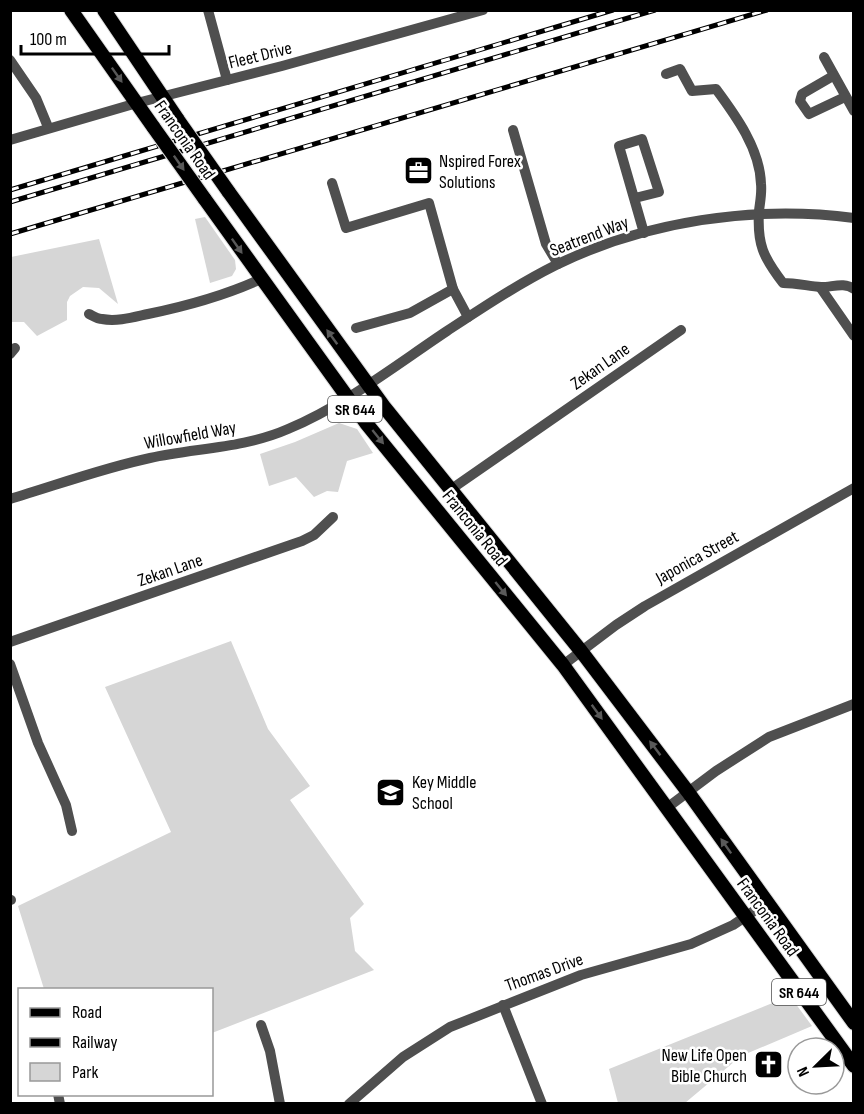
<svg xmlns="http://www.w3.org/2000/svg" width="864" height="1114" viewBox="0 0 864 1114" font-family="'Sofia Sans Condensed',sans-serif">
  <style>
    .green { fill: #d6d6d6 }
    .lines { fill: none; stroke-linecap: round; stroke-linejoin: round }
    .major-casing { stroke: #dbdbdb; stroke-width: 16 }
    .minor { stroke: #4f4f4f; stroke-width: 10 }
    .major { stroke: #000; stroke-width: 14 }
    .rail-casing { stroke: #000; stroke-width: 5 }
    .rail { stroke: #fff; stroke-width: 3; stroke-dasharray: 9; stroke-linecap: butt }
    .major-bridge-casing { stroke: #dbdbdb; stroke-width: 16; stroke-linecap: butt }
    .major-bridge { stroke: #000; stroke-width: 14 }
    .oneway { fill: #595959 }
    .labels { text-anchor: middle; stroke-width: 5; stroke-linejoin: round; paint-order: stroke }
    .shield { fill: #fff; stroke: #4c4c4c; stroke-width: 1.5 }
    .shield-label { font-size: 16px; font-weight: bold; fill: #000 }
    .street-label { font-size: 18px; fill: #000; stroke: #fff }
    .poi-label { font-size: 18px; fill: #000; stroke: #fff; text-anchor: start }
  </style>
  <rect width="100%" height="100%" fill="#fff"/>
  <!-- green -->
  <g class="green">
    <path d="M205 217 235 260 236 269 232 276 210 283 195 219Z"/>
    <path d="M99 239 118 304 99 288 83 287 70 296 67 302V320L37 336 24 322H11V257Z"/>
    <path d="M339 423 357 429 373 453 347 461 338 492 327 491 314 497 296 477 269 486 260 454 295 442Z"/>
    <path d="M231 641 268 729 310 786 290 800 364 904 350 918 355 951 374 970 212 1033V990L44 989 18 906 171 832 105 687Z"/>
    <path d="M790 996 812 1026 741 1056 685 1103H618L609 1069Z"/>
  </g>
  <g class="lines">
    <defs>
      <g id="major">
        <path d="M71 10 154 128"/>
        <path d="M104 10 178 120"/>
        <path d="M228 191 385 408 581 651 688 792 854 1023"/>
        <path d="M204 198 366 423 563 665 854 1066"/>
      </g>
    </defs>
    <!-- major casing -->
    <use href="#major" class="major-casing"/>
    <!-- minor -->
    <g class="minor">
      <path d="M208 10 227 80"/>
      <path d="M824 57 854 111"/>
      <path d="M10 60 36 98 48 127"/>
      <path d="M666 74 680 69 692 91 716 89C736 116 760 149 761 184 762 193 760 202 759 211 757 244 763 257 783 283 796 283 808 286 821 287 833 287 844 282 854 289"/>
      <path d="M833 76 802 94 800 101 809 114 845 97"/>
      <path d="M513 130 546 244 558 264"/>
      <path d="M10 140 137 103 282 66 483 10"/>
      <path d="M332 183 346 228 429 203 453 289 468 317"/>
      <path d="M635 198 659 192 642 139 619 146 644 233"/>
      <path d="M820 287 854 336"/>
      <path d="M89 314C93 316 97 319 102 319 117 322 134 317 148 314 187 306 224 296 261 279"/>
      <path d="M356 328 410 313 453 289"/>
      <path d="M10 354 15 348"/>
      <path d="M450 490 681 330"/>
      <path d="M10 499C57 485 103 468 150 458 196 448 245 448 288 429 345 405 396 365 447 331 482 308 518 284 556 265 646 221 754 205 854 218"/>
      <path d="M10 642 302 541 314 535 333 517"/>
      <path d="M10 664 38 743 66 805 72 831"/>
      <path d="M563 665 616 625 645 606 854 488"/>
      <path d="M668 807 716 771 769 737 854 704"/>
      <path d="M10 900H11"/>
      <path d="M503 1005 542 1104"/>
      <path d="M261 1025 270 1051 280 1104"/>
      <path d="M58 1094 60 1104"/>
      <path d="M349 1104 403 1057 450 1027 581 975 691 944 733 925 766 903"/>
    </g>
    <!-- major -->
    <use href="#major" class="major"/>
    <defs>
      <g id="rail">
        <path d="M10 190 613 10"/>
        <path d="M10 202 655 10"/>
        <path d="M10 234 767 10"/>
      </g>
    </defs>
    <!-- rail casing -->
    <use href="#rail" class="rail-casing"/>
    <!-- rail -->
    <use href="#rail" class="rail"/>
    <defs>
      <g id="major-bridge">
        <path d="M178 120 228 191"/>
        <path d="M154 128 204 198"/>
      </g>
    </defs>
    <!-- major-bridge casing -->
    <use href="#major-bridge" class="major-bridge-casing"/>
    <!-- major-bridge -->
    <use href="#major-bridge" class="major-bridge"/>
  </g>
  <!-- one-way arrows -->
  <defs><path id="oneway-solid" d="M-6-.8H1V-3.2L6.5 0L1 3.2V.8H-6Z" transform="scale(1.5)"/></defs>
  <g class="oneway">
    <use href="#oneway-solid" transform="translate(117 75) rotate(55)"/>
    <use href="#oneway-solid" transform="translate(179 163) rotate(55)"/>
    <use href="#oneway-solid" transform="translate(237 246) rotate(55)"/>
    <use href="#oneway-solid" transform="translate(332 337) rotate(-126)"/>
    <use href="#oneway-solid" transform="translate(378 437) rotate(51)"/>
    <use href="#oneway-solid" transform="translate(501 589) rotate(51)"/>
    <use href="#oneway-solid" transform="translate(597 712) rotate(54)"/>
    <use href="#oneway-solid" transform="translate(655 748) rotate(-127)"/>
    <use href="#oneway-solid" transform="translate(726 846) rotate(-125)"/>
  </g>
  <!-- icons -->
  <defs>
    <symbol id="office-square" viewBox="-11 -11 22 22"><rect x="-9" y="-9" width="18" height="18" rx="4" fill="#000" stroke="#fff"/><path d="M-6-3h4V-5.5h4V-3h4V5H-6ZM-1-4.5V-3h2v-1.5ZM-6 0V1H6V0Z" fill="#fff"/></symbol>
    <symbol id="school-square" viewBox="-11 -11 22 22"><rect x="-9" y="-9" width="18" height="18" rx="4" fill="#000" stroke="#fff"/><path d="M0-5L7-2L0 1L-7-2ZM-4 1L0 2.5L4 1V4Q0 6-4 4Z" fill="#fff"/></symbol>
    <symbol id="church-square" viewBox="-11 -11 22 22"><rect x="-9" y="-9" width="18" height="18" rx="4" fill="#000" stroke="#fff"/><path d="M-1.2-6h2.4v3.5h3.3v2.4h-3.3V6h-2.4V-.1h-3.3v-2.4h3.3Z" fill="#fff"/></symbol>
  </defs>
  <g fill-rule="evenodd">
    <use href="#office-square" x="402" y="154" width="33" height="33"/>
    <use href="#school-square" x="374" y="776" width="33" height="33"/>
    <use href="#church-square" x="752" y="1048" width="33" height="33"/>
  </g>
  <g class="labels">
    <!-- shield labels -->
    <g class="shield">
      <rect x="328" y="396" width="54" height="26" rx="4.5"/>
      <rect x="772" y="979" width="54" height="26" rx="4.5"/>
    </g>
    <g class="shield-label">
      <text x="355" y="415">SR 644</text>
      <text x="799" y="998">SR 644</text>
    </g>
    <!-- street labels -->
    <g class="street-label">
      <text transform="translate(260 55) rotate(-14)" y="6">Fleet Drive</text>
      <text transform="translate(185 140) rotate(55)" y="6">Franconia Road</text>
      <text transform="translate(589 236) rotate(-21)" y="6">Seatrend Way</text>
      <text transform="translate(600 366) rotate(-35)" y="6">Zekan Lane</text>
      <text transform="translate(190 435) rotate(-10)" y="6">Willowfield Way</text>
      <text transform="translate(475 528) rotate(51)" y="6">Franconia Road</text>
      <text transform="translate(697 557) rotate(-29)" y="6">Japonica Street</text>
      <text transform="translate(170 570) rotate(-19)" y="6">Zekan Lane</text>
      <text transform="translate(768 917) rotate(54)" y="6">Franconia Road</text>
      <text transform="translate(544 972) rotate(-20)" y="6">Thomas Drive</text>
    </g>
    <!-- poi labels -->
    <g class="poi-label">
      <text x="439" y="167">Nspired Forex<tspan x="439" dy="21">Solutions</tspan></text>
      <text x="412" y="788">Key Middle<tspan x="412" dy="21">School</tspan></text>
      <text x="747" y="1061" text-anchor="end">New Life Open<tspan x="747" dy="21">Bible Church</tspan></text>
    </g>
  </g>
  <!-- border -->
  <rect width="864" height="1114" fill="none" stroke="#000000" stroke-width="24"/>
  <!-- legend -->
  <rect x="18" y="988" width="195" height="108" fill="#ffffff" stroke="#999999" stroke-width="1.5"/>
  <rect x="30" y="1008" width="30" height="9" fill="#000000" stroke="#999999" stroke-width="1.5"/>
  <text x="72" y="1018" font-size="18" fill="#000000">Road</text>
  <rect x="30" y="1038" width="30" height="9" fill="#000000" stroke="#999999" stroke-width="1.5"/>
  <text x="72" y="1048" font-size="18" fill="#000000">Railway</text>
  <rect x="30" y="1063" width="30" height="18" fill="#d6d6d6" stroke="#999999" stroke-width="1.5"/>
  <text x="72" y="1078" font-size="18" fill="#000000">Park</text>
  <!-- north arrow -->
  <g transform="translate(816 1066) rotate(246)"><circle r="28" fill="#ffffff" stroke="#999999" stroke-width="1.5"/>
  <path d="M0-4.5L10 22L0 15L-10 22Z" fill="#000000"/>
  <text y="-9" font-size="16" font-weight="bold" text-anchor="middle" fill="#000000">N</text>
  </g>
  <!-- scale -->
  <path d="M21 45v9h148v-9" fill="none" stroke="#000000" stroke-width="3"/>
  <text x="30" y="45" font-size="18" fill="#000000" stroke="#ffffff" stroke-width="4.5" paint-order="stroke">100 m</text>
</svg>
